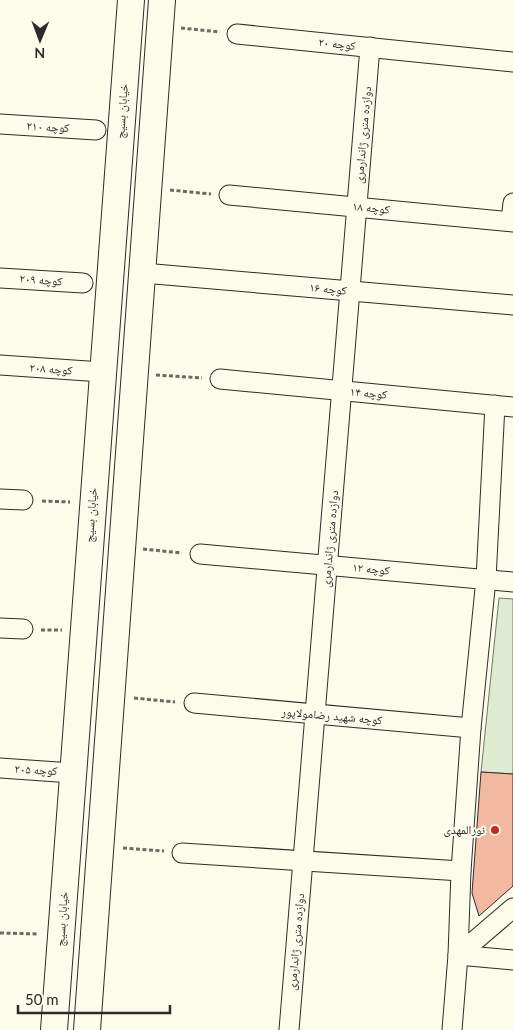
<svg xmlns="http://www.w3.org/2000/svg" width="513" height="1030" viewBox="0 0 513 1030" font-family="Lato,'Noto Naskh Arabic',sans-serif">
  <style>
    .green { fill: #deebd1; stroke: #74746e }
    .building { fill: #f2b8a0; stroke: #2b2b2b }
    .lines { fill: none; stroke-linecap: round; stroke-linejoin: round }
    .street-casing { stroke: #2b2b2b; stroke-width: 21 }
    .secondary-casing { stroke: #2b2b2b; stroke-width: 28 }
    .path { stroke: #6a6964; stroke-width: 3; stroke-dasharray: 4 2.5; stroke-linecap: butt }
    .street { stroke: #fdfbea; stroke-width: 19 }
    .secondary { stroke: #fdfbea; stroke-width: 26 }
    .poi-dot { fill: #c62828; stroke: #fdfbea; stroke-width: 2 }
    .labels { text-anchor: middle; stroke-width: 4; stroke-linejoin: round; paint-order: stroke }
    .street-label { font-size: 12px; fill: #2b2b2b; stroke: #fdfbea }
    .poi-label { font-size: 12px; fill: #2b2b2b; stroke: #fdfbea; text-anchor: end }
  </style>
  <rect width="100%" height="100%" fill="#fdfbea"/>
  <!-- green -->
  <path class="green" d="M499 598 513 599V774L481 772Z"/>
  <!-- building -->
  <path class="building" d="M481 772 513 774V886L479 916 472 893Z"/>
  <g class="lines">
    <defs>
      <g id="street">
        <path d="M237 34 513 62"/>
        <path d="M0 124 96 130"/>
        <path d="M229 195 513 222"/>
        <path d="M511 221 513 203"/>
        <path d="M143 273 513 305"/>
        <path d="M0 278 83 283"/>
        <path d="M0 365 102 372"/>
        <path d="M220 379 513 407"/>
        <path d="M495 405 486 579 471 728 461 871 458 955 513 960"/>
        <path d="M0 499 23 500"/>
        <path d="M200 554 513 582"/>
        <path d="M0 628 23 629"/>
        <path d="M194 703 471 728"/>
        <path d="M0 768 72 773"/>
        <path d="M182 853 461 871"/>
        <path d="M289 1030 370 47"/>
        <path d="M452 1030 458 955 513 908"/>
      </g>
      <g id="secondary">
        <path d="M54 1030 131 0"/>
        <path d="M87 1030 162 0"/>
      </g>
    </defs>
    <!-- street casing -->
    <use href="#street" class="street-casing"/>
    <!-- secondary casing -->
    <use href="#secondary" class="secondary-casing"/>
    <!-- path -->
    <g class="path">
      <path d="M181 28 220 32"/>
      <path d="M170 190 211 194"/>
      <path d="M156 375 202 378"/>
      <path d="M42 501 70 502"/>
      <path d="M143 549 182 553"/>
      <path d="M41 630H62"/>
      <path d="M134 698 175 702"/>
      <path d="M123 848 164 851"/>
      <path d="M0 933 39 934"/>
    </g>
    <!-- street -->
    <use href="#street" class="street"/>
    <!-- secondary -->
    <use href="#secondary" class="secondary"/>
  </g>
  <!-- markers -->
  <circle class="poi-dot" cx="495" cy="830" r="5"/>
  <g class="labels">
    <!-- street labels -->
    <g class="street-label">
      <text transform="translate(337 44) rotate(6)" y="4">۲۰ کوچه</text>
      <text transform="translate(122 111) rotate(-86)" y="4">خیابان بسیج</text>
      <text transform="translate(48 127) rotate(3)" y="4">۲۱۰ کوچه</text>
      <text transform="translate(363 135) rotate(-85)" y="4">دوازده متری ژاندارمری</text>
      <text transform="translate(371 208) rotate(5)" y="4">۱۸ کوچه</text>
      <text transform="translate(41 280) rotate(4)" y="4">۲۰۹ کوچه</text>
      <text transform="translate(328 289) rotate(5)" y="4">۱۶ کوچه</text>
      <text transform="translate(51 369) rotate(4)" y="4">۲۰۸ کوچه</text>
      <text transform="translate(367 393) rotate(5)" y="4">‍‍ ۱۴ کوچه</text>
      <text transform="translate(91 515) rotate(-86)" y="4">خیابان بسیج</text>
      <text transform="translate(330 539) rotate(-85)" y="4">دوازده متری ژاندارمری</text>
      <text transform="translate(371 569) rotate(5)" y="4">۱۲ کوچه</text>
      <text transform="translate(332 716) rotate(5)" y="4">کوچه شهید رضامولاپور</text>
      <text transform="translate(36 770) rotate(3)" y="4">۲۰۵ کوچه</text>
      <text transform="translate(62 919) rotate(-86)" y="4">خیابان بسیج</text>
      <text transform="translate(296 942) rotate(-85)" y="4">دوازده متری ژاندارمری</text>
    </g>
    <!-- poi labels -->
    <g class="poi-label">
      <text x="485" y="834">نورالمهدی</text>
    </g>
  </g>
  <!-- north arrow -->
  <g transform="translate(40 40) rotate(181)" stroke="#fdfbea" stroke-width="4" paint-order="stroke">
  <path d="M0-4L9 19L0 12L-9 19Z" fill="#2b2b2b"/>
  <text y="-8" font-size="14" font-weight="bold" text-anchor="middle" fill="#2b2b2b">N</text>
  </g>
  <!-- scale -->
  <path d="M18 1005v8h152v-8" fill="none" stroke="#2b2b2b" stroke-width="2.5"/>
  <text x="25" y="1005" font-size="15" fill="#2b2b2b" stroke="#fdfbea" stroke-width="4" paint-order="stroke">50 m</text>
</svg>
